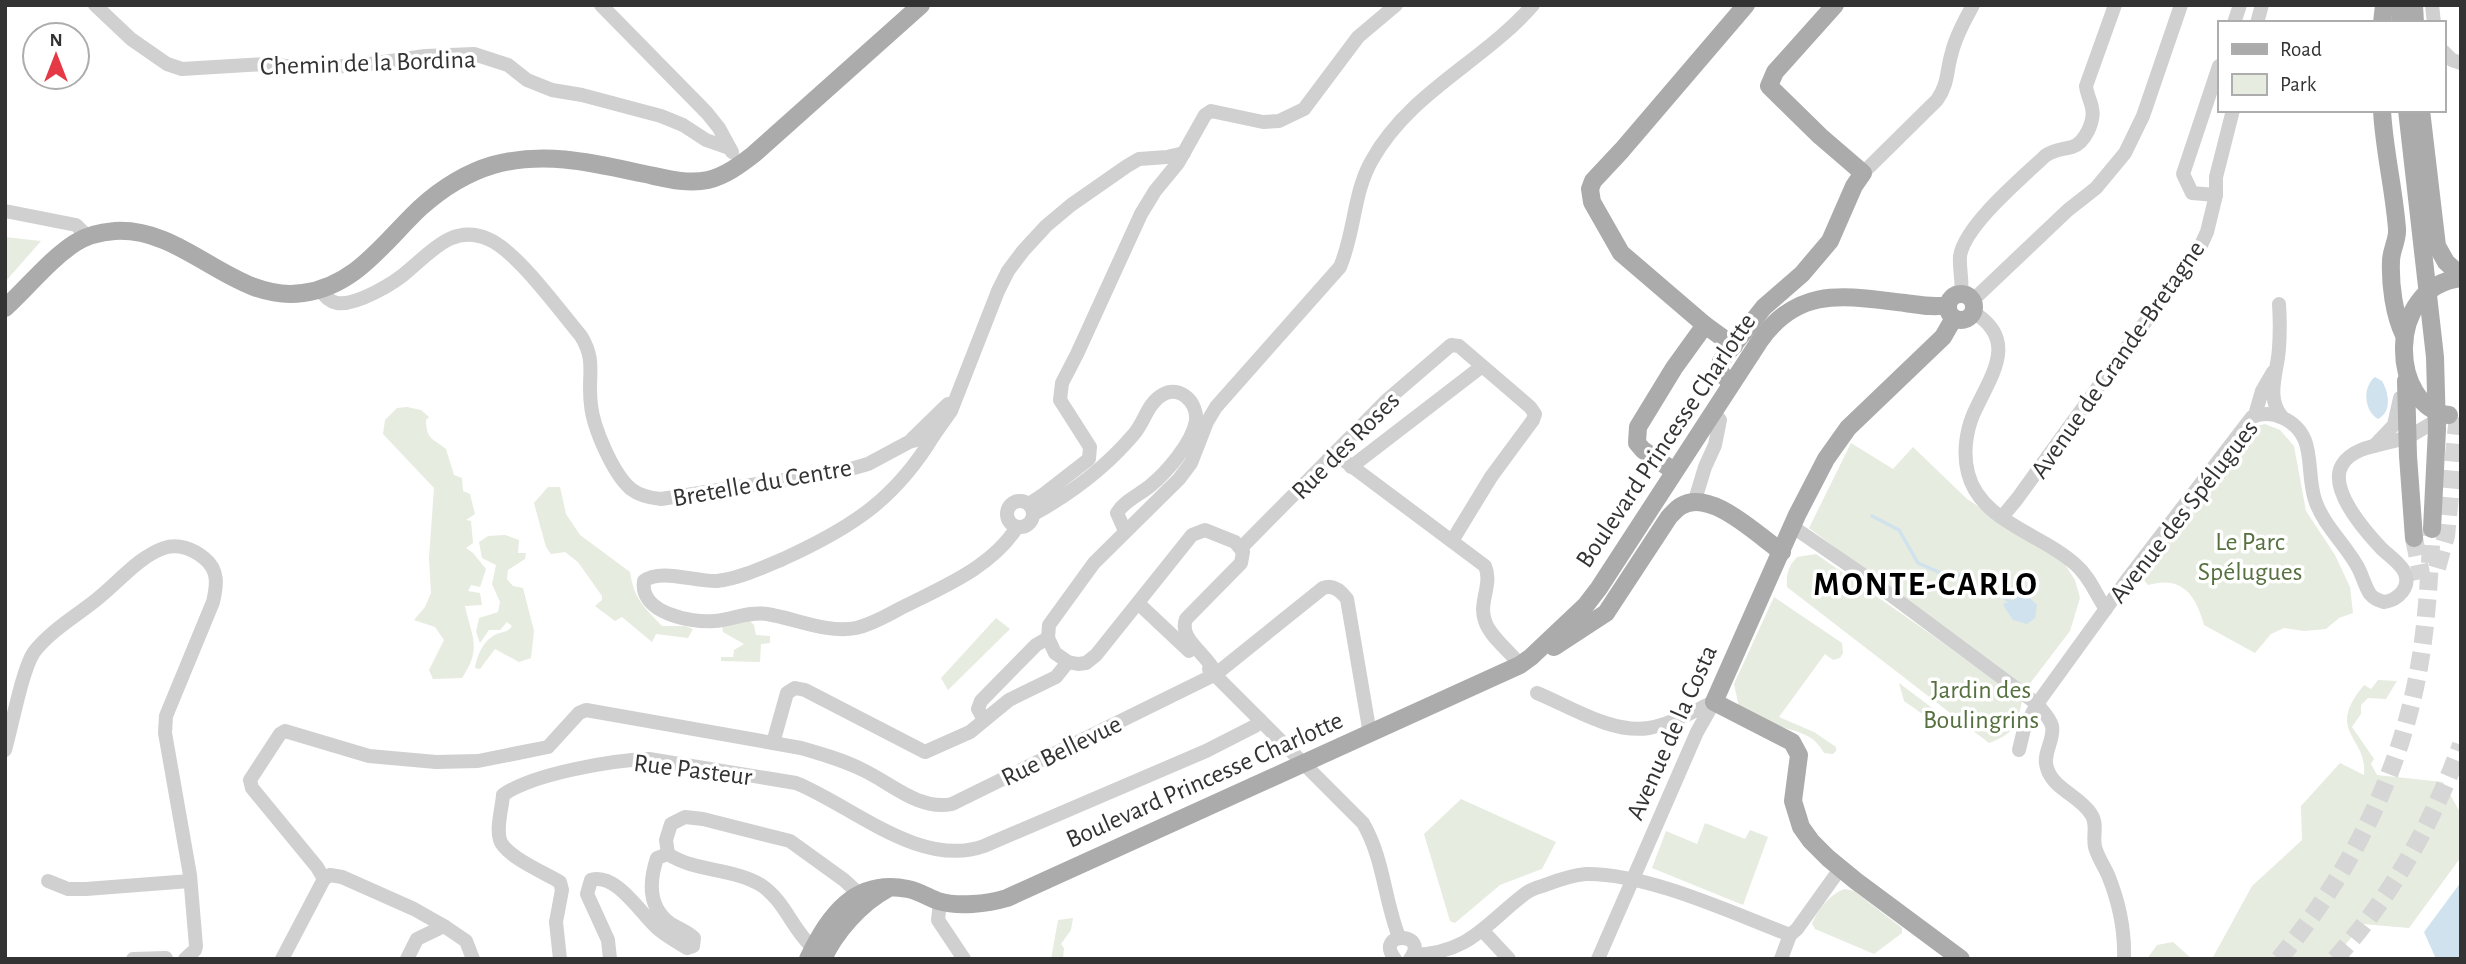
<svg xmlns="http://www.w3.org/2000/svg" width="2466" height="964" viewBox="0 0 2466 964" font-family="'Alegreya Sans',sans-serif">
  <style>
    .green { fill: #e6ecdf }
    .water { fill: #cfe2ee }
    .lines { fill: none; stroke-linecap: round; stroke-linejoin: round }
    .stream { stroke: #cfe2ee; stroke-width: 3.5 }
    .major-tunnel { stroke: #d6d6d6; stroke-width: 18; stroke-dasharray: 18 9; stroke-linecap: butt }
    .minor { stroke: #d0d0d0; stroke-width: 14 }
    .major { stroke: #ababab; stroke-width: 18 }
    .major-bridge { stroke: #ababab; stroke-width: 18 }
    .labels { text-anchor: middle; stroke-width: 7; stroke-linejoin: round; paint-order: stroke }
    .street-label { font-size: 26px; fill: #333; stroke: #fff }
    .park-label { font-size: 26px; fill: #56703f; stroke: #fff }
    .district-label { font-size: 33px; font-weight: bold; letter-spacing: 2px; fill: #000; stroke: #fff }
  </style>
  <rect width="100%" height="100%" fill="#fff"/>
  <!-- green -->
  <g class="green">
    <path d="M5 237 41 241 5 282Z"/>
    <path d="M407 407 421 410 429 417 426 420C426 440 434 439 446 449L454 475 462 478 463 491 470 494 475 514 466 520 471 521 473 543 466 548 473 553 486 569 480 587 471 585 468 591 480 593 482 605 465 606C472 638 482 648 462 678L433 679 429 670 444 640 435 627 414 620 425 607 431 593 429 558 434 488 383 434 385 420 397 408Z"/>
    <path d="M2265 424 2280 430 2294 446 2306 511 2335 555 2350 587 2353 613 2339 618 2326 629 2304 631 2284 628 2271 634 2255 653 2204 625C2196 595 2182 575 2148 585L2141 577 2245 435 2252 427Z"/>
    <path d="M1851 443 1893 469 1913 447 1967 499 2062 560 2075 580 2080 598 2070 631 2028 686 2017 684 1809 528Z"/>
    <path d="M548 487H560L566 514 580 535 630 572C634 599 644 607 662 626H685L693 629 688 638 656 634 652 642 622 617 615 621 595 606 602 600V596L578 562 565 552 551 554 546 547 534 503Z"/>
    <path d="M505 535 519 540 518 553H526L525 559 508 570 507 579 513 586 523 588 534 631 531 658 519 662 495 649 480 669 475 668C477 655 484 639 497 634 504 631 507 633 512 626L507 622 500 630H489L480 643 476 632 479 618 498 612 500 602 492 584 496 565 482 558 479 542 488 536Z"/>
    <path d="M1816 554 1932 635 2022 701C2017 727 2014 733 1989 743L1787 587C1786 574 1788 567 1797 557Z"/>
    <path d="M1774 597 1842 643 1843 653 1840 658 1833 660 1825 654 1779 717 1814 732 1836 747V751L1833 754 1824 753C1813 733 1799 733 1779 726 1765 721 1752 713 1739 707L1734 684Z"/>
    <path d="M747 618 754 625 756 635 770 636V643L761 644 760 662 721 661V657H733L734 650 744 644 723 632 722 625Z"/>
    <path d="M996 618 1010 629 948 690 941 678Z"/>
    <path d="M2378 680 2397 681 2386 699 2368 698 2361 705V714L2352 727 2374 759 2371 764 2377 775 2443 782 2461 814V857L2409 928 2363 924 2333 959H2212L2252 886 2302 840 2301 806 2340 763 2364 775C2368 736 2324 733 2364 685L2371 689Z"/>
    <path d="M1899 683 1948 720H1931L1904 701Z"/>
    <path d="M1461 799 1556 842 1542 869 1500 885 1455 923 1450 921 1424 834Z"/>
    <path d="M1705 823 1745 839 1750 830 1768 837 1743 905 1652 868 1666 831 1697 844Z"/>
    <path d="M1845 889 1854 891 1902 928V933L1874 954 1815 929 1812 924C1817 910 1831 893 1845 889Z"/>
    <path d="M1073 918 1071 930 1061 944 1064 948 1063 959H1051L1058 920Z"/>
    <path d="M2173 942 2192 959H2147L2157 945Z"/>
  </g>
  <!-- water -->
  <g class="water">
    <path d="M2375 377 2382 381C2389 393 2392 412 2378 419 2364 411 2362 387 2375 377Z"/>
    <path d="M2018 596H2028L2037 605 2035 618 2027 624 2013 620 2003 605 2004 603 2011 602Z"/>
    <path d="M2461 882V959H2436L2424 932Z"/>
  </g>
  <g class="lines">
    <!-- stream -->
    <g class="stream">
      <path d="M1872 516 1899 530 1918 563 1943 574 1966 576"/>
      <path d="M1980 583 2011 602"/>
    </g>
    <!-- major-tunnel -->
    <g class="major-tunnel">
      <path d="M2414 538 2422 579"/>
      <path d="M2437 568 2446 536 2458 415"/>
      <path d="M2279 959C2348 876 2398 780 2418 673 2427 625 2429 577 2432 529"/>
      <path d="M2335 959C2392 896 2432 824 2461 745"/>
    </g>
    <!-- minor -->
    <g class="minor">
      <path d="M95 5 131 39 167 64 182 69 266 64 296 67 356 66 425 56 474 54 508 65 527 80 552 90 582 95 661 116 683 125 706 140 729 148"/>
      <path d="M601 5 707 113 719 128 732 152"/>
      <path d="M2432 5 2434 23"/>
      <path d="M2234 23 2240 5"/>
      <path d="M2257 23 2262 5"/>
      <path d="M2443 51 2452 60 2461 63"/>
      <path d="M1863 173 1937 100C1949 83 1946 71 1952 52 1956 35 1965 20 1973 5"/>
      <path d="M2216 195 2192 193 2183 174 2219 66"/>
      <path d="M5 211 76 225 88 237"/>
      <path d="M320 290C325 296 328 301 337 303 356 306 395 283 409 270 433 250 454 224 488 239 516 250 559 310 581 336 597 362 587 376 591 405 593 427 613 474 631 489 640 496 650 498 661 499L847 470 868 464 909 442 934 435 951 411 998 291 1008 271 1023 251 1046 226 1071 205 1127 166 1139 159 1167 157 1184 153"/>
      <path d="M1961 295C1963 282 1959 269 1960 256 1965 225 2022 178 2045 156 2055 149 2061 150 2072 147 2085 143 2095 121 2092 108 2091 101 2087 95 2086 86L2115 5"/>
      <path d="M1972 301 2068 210 2096 188 2125 153 2143 116 2181 5"/>
      <path d="M2279 304C2280 319 2280 334 2279 348 2278 371 2265 397 2282 417"/>
      <path d="M1973 312C2021 341 1989 378 1973 415 1966 432 1963 454 1968 473 1980 522 2043 534 2076 565 2090 577 2096 595 2106 609"/>
      <path d="M2255 415 2262 391 2273 372"/>
      <path d="M934 435C895 500 851 528 783 559 764 567 738 579 717 581 696 582 660 568 644 581 639 613 691 623 714 621 731 620 749 611 767 614 794 618 828 634 856 628 874 624 889 614 905 606 945 586 993 566 1017 527"/>
      <path d="M912 439 948 404"/>
      <path d="M2374 446 2394 425 2400 398"/>
      <path d="M1334 453 1485 566C1493 584 1478 603 1485 621 1490 637 1510 651 1520 665"/>
      <path d="M1351 467 1481 367"/>
      <circle cx="1020" cy="514" r="13"/>
      <path d="M1694 503 1705 467 1715 445 1720 420 1713 411"/>
      <path d="M1029 504 1044 494 1089 459 1090 447 1060 400 1062 383 1077 354 1141 214 1155 191 1178 163 1205 115 1211 111 1263 122 1279 121 1304 109 1358 37 1396 5"/>
      <path d="M1034 514C1070 494 1107 466 1134 434 1145 421 1147 404 1162 395 1180 384 1198 403 1196 421 1192 443 1167 472 1150 486 1139 495 1124 501 1117 513L1125 531"/>
      <path d="M2002 517 2017 499 2201 245 2207 232 2216 195V177L2233 110"/>
      <path d="M1793 527 1869 579 2037 704C2042 710 2050 718 2052 726 2055 740 2042 753 2047 768 2053 789 2080 796 2091 814 2099 825 2091 839 2096 850 2099 859 2104 866 2108 875 2119 902 2125 929 2124 959"/>
      <path d="M1241 548 1387 400 1451 345 1459 346 1530 407 1535 414 1533 420 1491 477 1452 541"/>
      <path d="M1139 604 1189 651"/>
      <path d="M1209 669 1363 823C1384 859 1384 899 1399 937"/>
      <path d="M1216 674C1207 653 1178 640 1186 619L1241 563 1243 552 1235 542 1205 530 1192 535 1096 655 1086 663 1078 664 1068 662 1055 653 1048 638 1049 625 1094 563 1179 479 1191 463 1207 422 1216 407 1340 267C1355 232 1353 193 1372 160 1410 92 1483 62 1533 5"/>
      <path d="M1537 693C1571 707 1612 734 1649 728 1671 724 1694 711 1714 702"/>
      <path d="M984 720 978 709 981 701 1036 645 1048 638"/>
      <path d="M773 743 787 693 795 688 805 690 925 752 970 732 1009 700 1056 677 1068 662"/>
      <path d="M5 750C12 726 22 670 34 652 50 631 76 616 96 600 118 583 138 557 164 548 178 543 193 549 204 558 219 570 217 585 213 602L166 716 165 733 190 875 196 946 195 950 185 959"/>
      <path d="M2019 750 2024 729 2037 704 2126 581 2252 417C2262 413 2273 413 2283 418 2318 434 2305 470 2315 500 2323 524 2343 542 2356 564 2362 573 2364 585 2370 594 2374 599 2378 600 2384 602 2398 600 2412 587 2404 571 2399 562 2388 555 2381 548 2365 531 2328 489 2342 465 2354 444 2390 445 2410 436 2422 430 2431 422 2444 418"/>
      <path d="M668 854 666 840 671 824 685 817 703 819 790 841 844 880 858 893"/>
      <path d="M668 854C695 872 733 868 761 885 785 901 792 929 813 948"/>
      <path d="M324 879 317 867 252 788 250 780 280 734 285 731 369 756 436 762 478 761 548 747 579 713 586 710 801 748C822 754 843 760 863 770 891 783 919 811 952 804L1216 674 1323 588C1333 584 1341 591 1347 599L1370 734"/>
      <path d="M324 879 330 875 342 877 414 909 444 926 466 941 473 959"/>
      <path d="M48 881 68 889H86L190 881"/>
      <path d="M940 902 938 920 964 959"/>
      <path d="M1483 931 1509 959"/>
      <path d="M1790 935 1797 929 1840 869"/>
      <path d="M1413 955C1470 953 1485 924 1526 893 1531 889 1539 887 1545 885 1558 880 1573 875 1586 874 1647 873 1732 913 1790 935"/>
      <path d="M133 959 166 958"/>
      <path d="M282 959 324 879"/>
      <path d="M407 959 417 939 444 926"/>
      <path d="M560 959 556 922 562 890 560 882C545 873 505 856 500 840 496 827 502 809 503 795 532 774 612 760 649 759L796 783C851 805 920 869 984 846L1206 751 1255 726 1260 720"/>
      <path d="M610 959 608 940 587 894 591 880C615 872 640 912 655 926 664 935 676 941 687 948L693 946 694 938C687 931 679 929 671 924 648 908 649 882 657 858L668 854"/>
      <path d="M1395 959C1373 931 1431 931 1410 959"/>
      <path d="M1598 959 1697 732 1714 702"/>
      <path d="M1781 959 1790 935"/>
    </g>
    <!-- major -->
    <g class="major">
      <path d="M2414 5 2415 23"/>
      <path d="M2382 23 2384 5"/>
      <path d="M2400 23 2401 5"/>
      <path d="M2382 110C2384 150 2394 189 2397 229 2398 240 2391 250 2391 261 2390 284 2394 315 2404 335"/>
      <path d="M2421 110 2437 246 2446 262 2461 276"/>
      <circle cx="1961" cy="307" r="13"/>
      <path d="M5 308C28 287 49 260 75 243 87 235 102 232 115 231 186 227 233 303 303 293 356 286 384 242 420 208 441 189 466 173 493 165 543 151 590 162 640 173 661 177 685 185 708 180 725 176 740 165 754 154L921 5"/>
      <path d="M1954 318 1943 337 1848 428 1826 459 1797 515 1714 702 1792 742 1799 755 1793 801 1801 827 1811 841 1828 858 1856 881 1961 959"/>
      <path d="M1734 346 1705 325 1621 253 1592 202 1590 189 1593 181 1622 150 1746 5"/>
      <path d="M2406 381 2408 456 2414 538"/>
      <path d="M1732 383 1719 372 1721 361 1764 307 1802 274 1830 241 1854 186 1863 173 1820 136 1769 86 1775 72 1835 5"/>
      <path d="M2449 415C2390 408 2384 287 2461 278"/>
      <path d="M1674 471 1643 450 1637 443 1638 427 1674 368 1705 325"/>
      <path d="M1554 647 1606 613 1669 517C1672 514 1676 509 1681 506 1711 488 1758 536 1782 552"/>
      <path d="M808 959C828 916 855 878 908 889 918 891 928 897 938 901 958 907 987 904 1007 898L1520 665 1531 657 1586 605 1599 588 1759 342C1798 285 1845 296 1905 303 1920 305 1934 308 1948 305"/>
      <path d="M823 959C835 932 861 903 887 889"/>
    </g>
    <!-- major-bridge -->
    <path class="major-bridge" d="M2407 110 2435 357 2437 429 2432 529"/>
  </g>
  <g class="labels">
    <!-- street labels -->
    <g class="street-label">
      <text transform="translate(368 62) rotate(-2)" y="9">Chemin de la Bordina</text>
      <text transform="translate(2117 359) rotate(-55)" y="9">Avenue de Grande-Bretagne</text>
      <text transform="translate(1665 440) rotate(-56)" y="9">Boulevard Princesse Charlotte</text>
      <text transform="translate(1345 445) rotate(-45)" y="9">Rue des Roses</text>
      <text transform="translate(762 482) rotate(-10)" y="9">Bretelle du Centre</text>
      <text transform="translate(2183 511) rotate(-52)" y="9">Avenue des Spélugues</text>
      <text transform="translate(1671 732) rotate(-66)" y="9">Avenue de la Costa</text>
      <text transform="translate(1061 750) rotate(-26)" y="9">Rue Bellevue</text>
      <text transform="translate(693 769) rotate(7)" y="9">Rue Pasteur</text>
      <text transform="translate(1204 779) rotate(-24)" y="9">Boulevard Princesse Charlotte</text>
    </g>
    <!-- park labels -->
    <g class="park-label">
      <text x="2250" y="550">Le Parc<tspan x="2250" dy="30">Spélugues</tspan></text>
      <text x="1981" y="698">Jardin des<tspan x="1981" dy="30">Boulingrins</tspan></text>
    </g>
    <!-- district labels -->
    <g class="district-label">
      <text x="1926" y="595">MONTE-CARLO</text>
    </g>
  </g>
  <!-- border -->
  <rect width="2466" height="964" fill="none" stroke="#333333" stroke-width="14"/>
  <!-- legend -->
  <rect x="2218" y="21" width="228" height="91" fill="#ffffff" stroke="#adadad" stroke-width="2"/>
  <rect x="2232" y="44" width="35" height="10" fill="#ababab" stroke="#adadad" stroke-width="2"/>
  <text x="2280" y="56" font-size="21" fill="#333333">Road</text>
  <rect x="2232" y="74" width="35" height="21" fill="#e6ecdf" stroke="#adadad" stroke-width="2"/>
  <text x="2280" y="91" font-size="21" fill="#333333">Park</text>
  <!-- north arrow -->
  <g transform="translate(56 56)"><circle r="33" fill="#ffffff" stroke="#adadad" stroke-width="2"/>
  <path d="M0-5L12 26L0 18L-12 26Z" fill="#e63946"/>
  <text y="-10" font-size="19" font-weight="bold" text-anchor="middle" fill="#333333">N</text>
  </g>
</svg>
